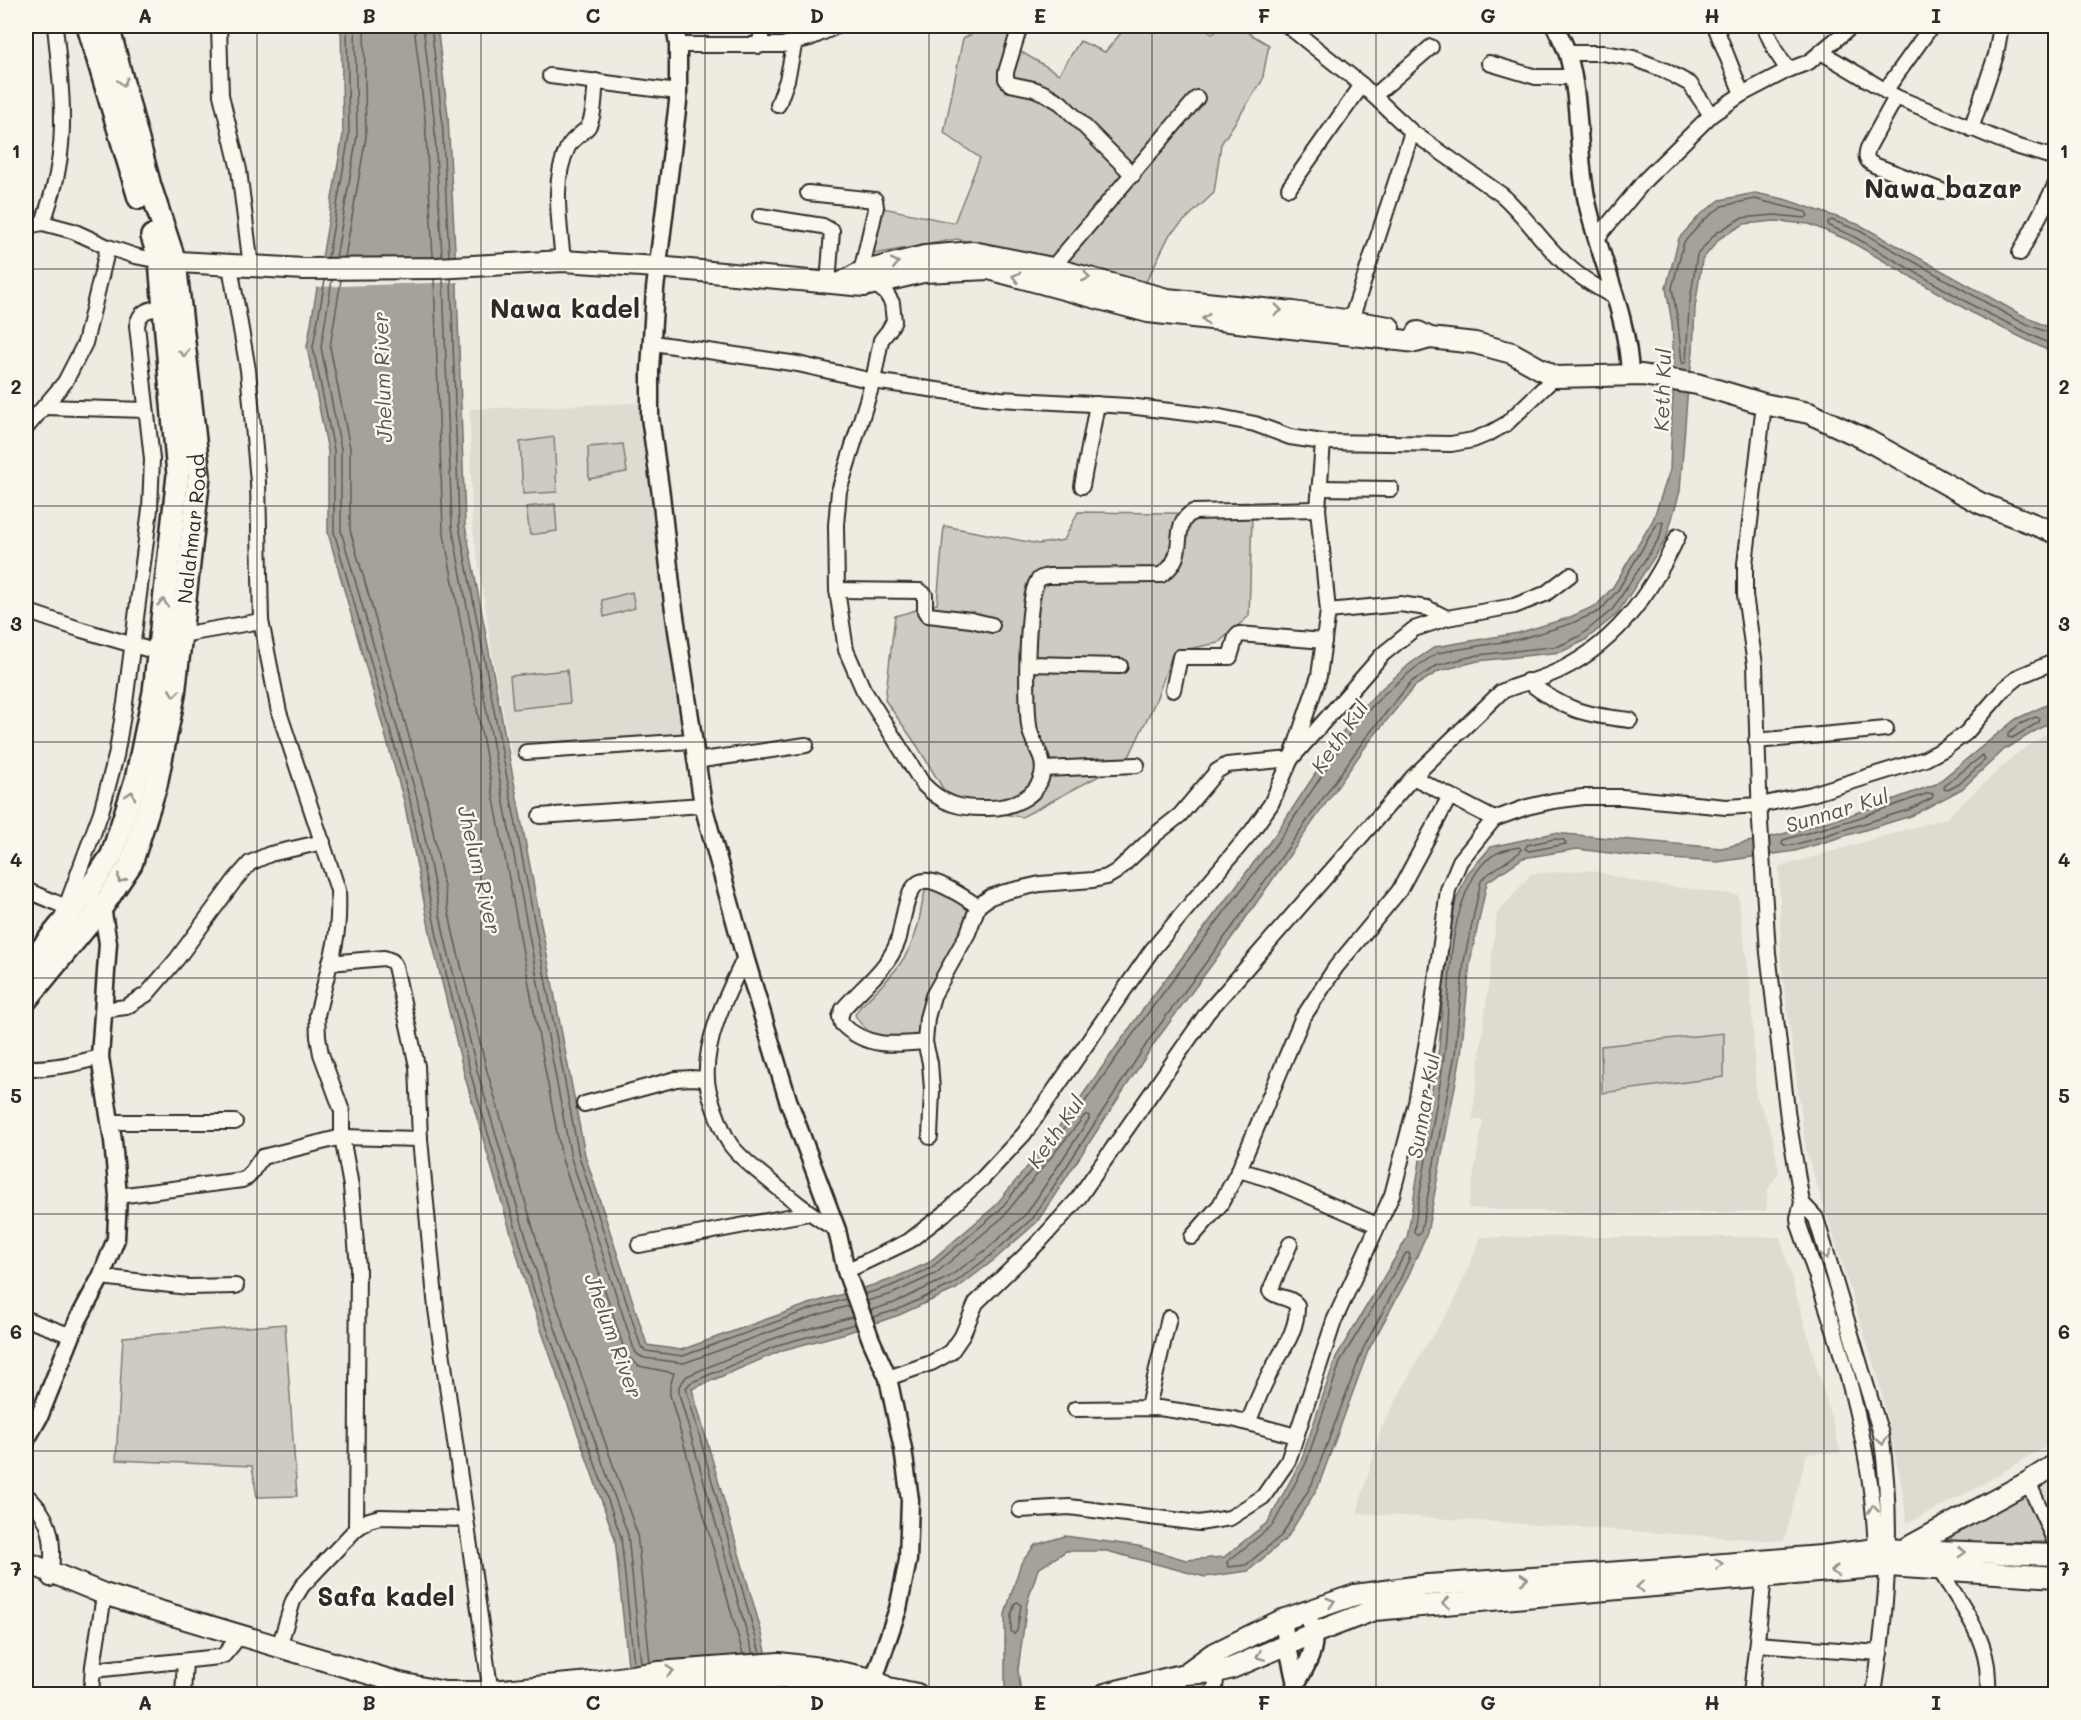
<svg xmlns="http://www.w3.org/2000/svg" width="2081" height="1720" viewBox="0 0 2081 1720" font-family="Mali,sans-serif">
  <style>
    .built { fill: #dedbd1 }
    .green { fill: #cecbc2; stroke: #7c7b76; stroke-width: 1.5 }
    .water { fill: #a4a29a; stroke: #74726e; stroke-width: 1.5 }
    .pier { fill: #eeebe0 }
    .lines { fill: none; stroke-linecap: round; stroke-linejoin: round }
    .shore { stroke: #5b5b57; stroke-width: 1.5 }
    .minor-casing { stroke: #2b2b2b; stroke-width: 18 }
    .tertiary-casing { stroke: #2b2b2b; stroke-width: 21 }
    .secondary-casing { stroke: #2b2b2b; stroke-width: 24 }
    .primary-casing { stroke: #2b2b2b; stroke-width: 26 }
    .minor { stroke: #fbf7ec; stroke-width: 14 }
    .tertiary { stroke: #fbf7ec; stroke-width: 16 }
    .secondary { stroke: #fbf7ec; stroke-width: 20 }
    .primary { stroke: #fbf7ec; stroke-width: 21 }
    .oneway { stroke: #93918c }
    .grid { fill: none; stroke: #2b2b2b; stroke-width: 1.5; stroke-opacity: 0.55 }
    .labels { text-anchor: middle; stroke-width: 5; stroke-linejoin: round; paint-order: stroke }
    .street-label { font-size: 20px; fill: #2b2b2b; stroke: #fbf7ec }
    .water-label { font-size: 21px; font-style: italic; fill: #555552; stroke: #fbf7ec }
    .district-label { font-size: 26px; font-weight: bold; fill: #2b2b2b; stroke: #fbf7ec }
    .neatline { fill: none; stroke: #2b2b2b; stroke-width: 2 }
    .grid-label { font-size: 20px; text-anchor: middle; font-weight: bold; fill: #2b2b2b }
  </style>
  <rect width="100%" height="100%" fill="#eeebe0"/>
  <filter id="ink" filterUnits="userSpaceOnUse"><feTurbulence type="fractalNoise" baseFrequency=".0167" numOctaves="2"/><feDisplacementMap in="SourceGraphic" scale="12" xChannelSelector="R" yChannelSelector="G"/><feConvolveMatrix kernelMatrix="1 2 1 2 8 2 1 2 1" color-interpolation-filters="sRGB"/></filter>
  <g filter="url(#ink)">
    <!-- built -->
    <g class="built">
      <path d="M639 403 653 472 688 738 512 755 496 676 472 522 470 409Z"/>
      <path d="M2054 729 2056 730 2055 1442 2034 1453 1975 1489 1907 1523 1901 1482 1879 1381 1806 1150 1781 963 1779 867 1946 818 2015 755Z"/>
      <path d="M1588 870 1643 883 1738 895 1751 990 1756 1095 1772 1133 1779 1172 1768 1189 1766 1211 1606 1214 1468 1208 1483 1120H1472L1497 914 1531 874Z"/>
      <path d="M1481 1237H1780L1841 1453H1807L1784 1541 1357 1513 1381 1429 1423 1350 1452 1306Z"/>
      <path d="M2055 1465V1544L2028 1482Z"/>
    </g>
    <!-- green -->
    <g class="green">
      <path d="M991 26H1023L1016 49 1059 74 1080 41 1105 52 1127 26H1204L1212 34 1225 26H1237L1269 45 1262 81 1221 144 1214 193 1170 234 1145 284 957 239 863 256 879 207 954 223 980 158 944 133 963 38Z"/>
      <path d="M554 437 557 492 523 494 520 442Z"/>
      <path d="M623 444 627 472 589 479 588 447Z"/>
      <path d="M555 504 557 531 530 535 526 507Z"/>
      <path d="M1078 512 1252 514 1249 616 1218 643 1173 652 1156 700 1127 761 1022 817 990 812 945 792 918 747 885 700 895 616 937 604 944 526 1039 544 1064 540Z"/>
      <path d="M632 592 635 608 604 617 602 600Z"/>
      <path d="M567 670 570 703 513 709 510 676Z"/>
      <path d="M926 888H933L975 908 921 1040C894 1039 870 1043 855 1015L859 1008C885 982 909 962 918 925 921 913 922 900 926 888Z"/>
      <path d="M1724 1033V1077L1602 1093 1601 1046Z"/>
      <path d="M285 1324 297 1496 257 1497 252 1466 116 1460 123 1337Z"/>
      <path d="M2026 1493 2047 1542H1951V1533Z"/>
    </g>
    <!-- water -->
    <g class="water">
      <path d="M341 26H437L448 116 457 288 465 525 585 1155 647 1345 681 1350 809 1304 887 1281 928 1263 994 1207 1038 1154 1077 1103 1143 1009 1277 832 1352 718 1380 690 1411 663 1435 647 1518 633 1568 618 1597 605 1613 587 1653 520 1670 470 1674 367 1672 323 1666 288 1679 238 1700 215 1720 200 1755 193 1784 199 1860 225 2018 313 2056 331 2055 354 1976 315 1848 240 1809 224 1775 221 1744 224 1720 238 1702 260 1695 308 1693 351 1687 399 1680 491 1666 539 1617 614 1584 641 1561 652 1478 661 1439 671 1415 686 1368 743 1238 929 1158 1038 1037 1222 994 1260 956 1289 899 1315 846 1333 783 1350 692 1389 762 1634 776 1694H631L615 1539 529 1295 465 1077 431 937 404 801 328 533V451L307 347 343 134Z"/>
      <path d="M2055 701V722L2052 721 2005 749 1962 789 1911 816 1795 851 1717 862 1642 857 1577 849 1523 858 1487 882 1470 962 1461 1055 1427 1233 1406 1281 1368 1351 1318 1487 1287 1538 1248 1571 1205 1577 1107 1551H1066L1038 1569 1027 1603 1018 1670 1021 1694H1005V1614L1021 1563 1035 1545 1065 1536 1138 1546 1186 1560 1224 1557 1268 1522 1301 1461 1336 1357 1407 1238 1439 1048 1447 944 1456 900 1468 873 1491 847 1554 833 1721 848 1779 835 1853 814 1936 784 2016 719Z"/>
    </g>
    <!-- pier -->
    <path class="pier" d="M458 258 460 282 314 287 319 260Z"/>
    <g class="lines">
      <!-- shore -->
      <g class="shore">
        <path d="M414 26 425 118 433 257"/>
        <path d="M423 26 434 118 442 256"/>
        <path d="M431 26 442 117 449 256"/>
        <path d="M1755 199 1806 212 1808 216 1805 218 1774 215 1741 218 1716 233 1697 255 1689 308 1686 362 1682 364 1678 322 1672 288 1684 242 1704 220 1722 206Z"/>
        <path d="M345 257 366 137 364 26"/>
        <path d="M328 258 349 135 347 26"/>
        <path d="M336 258 357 136 355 26"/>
        <path d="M434 279 443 529 562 1159 626 1355 639 1366 674 1373 670 1386V1395L743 1654"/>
        <path d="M443 279 452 527 571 1158 634 1349 637 1354 644 1358 684 1363 814 1316 848 1306"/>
        <path d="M451 279 459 526 579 1156 641 1347 646 1351 683 1356 811 1309 846 1299"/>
        <path d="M325 280 313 347 334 450V532L410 800 437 936 471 1075 535 1294 621 1537 634 1664"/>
        <path d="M332 280 321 347 341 449V531L417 798 444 935 478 1074 542 1291 628 1535 641 1663"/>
        <path d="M341 280 330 347 350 448V530L426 796 453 933 487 1071 551 1289 637 1533 650 1662"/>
        <path d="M2056 336 2015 319 1858 230 1831 220 1828 222 1829 226 1851 235 1979 309 2056 347"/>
        <path d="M2036 717 2040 718 2039 722 2012 738 2008 737V733L2020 724Z"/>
        <path d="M1983 755 1985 760 1959 784 1948 790 1944 789 1945 785Z"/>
        <path d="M1929 793 1933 794 1932 798 1908 810 1794 845 1784 846 1782 844 1783 840 1855 819Z"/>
        <path d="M1554 839 1564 840 1566 844 1529 851 1525 849 1527 845Z"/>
        <path d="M1519 847 1521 849 1520 852 1484 877 1481 881 1464 961 1455 1054 1421 1231 1417 1235 1414 1232C1422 1170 1438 1109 1445 1048 1451 992 1445 929 1473 878 1484 858 1497 850 1519 847Z"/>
        <path d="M1406 1253H1409L1410 1257 1400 1279 1363 1349 1312 1484 1282 1535 1246 1565 1228 1567 1227 1562 1273 1525 1306 1463 1341 1360Z"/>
        <path d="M865 1294 889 1287 931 1268 999 1211 1082 1106 1148 1013 1282 836 1357 722 1384 694 1415 668 1437 653 1520 639 1570 624 1600 611 1618 590 1658 522H1663L1660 537 1612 610 1580 636 1559 646 1478 655 1438 665 1411 682 1364 740 1233 926 1153 1034 1033 1218 990 1256 953 1284 897 1310 873 1317"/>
        <path d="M867 1301 892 1294 935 1274 1002 1218 1085 1115H1089V1119L1027 1213 986 1250 949 1277 894 1303 871 1310"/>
        <path d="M1018 1602 1021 1605 1017 1631 1014 1634 1011 1631V1615L1015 1603Z"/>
        <path d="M760 1653 686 1388 690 1383 781 1344 855 1324"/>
        <path d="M753 1654 679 1394V1386L687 1376 778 1337 852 1317"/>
      </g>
      <defs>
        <g id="minor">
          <path d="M219 26 221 95 239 170 251 267"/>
          <path d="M1020 26 1006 72V79L1010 84 1034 89 1046 94 1061 103 1133 175"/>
          <path d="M1288 26 1362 85 1412 132 1502 195C1527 217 1544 246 1569 267 1583 280 1600 289 1616 298"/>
          <path d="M1715 26 1742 94"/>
          <path d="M1764 26 1776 52 1788 70"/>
          <path d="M678 45H782L810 38 837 26"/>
          <path d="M759 46 763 26"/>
          <path d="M1821 52 1896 97 2012 145 2056 158"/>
          <path d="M1567 53H1603L1633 58 1664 70 1690 84 1711 115"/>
          <path d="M1489 63 1536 77H1573"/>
          <path d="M550 76 678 92"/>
          <path d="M1885 91 1930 28"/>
          <path d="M1374 96 1431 47"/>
          <path d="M1896 97 1868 148C1865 157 1866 161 1874 165L1942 191"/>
          <path d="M778 105 787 80 795 41"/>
          <path d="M1971 129 1996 55 2001 26"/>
          <path d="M1289 188 1362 85"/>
          <path d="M808 193 875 200 876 207 861 272"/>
          <path d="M760 216 823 226 832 231 828 283"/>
          <path d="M43 223C48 207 54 190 57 174 67 125 60 75 55 26"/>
          <path d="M26 226 43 223 73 231 108 247 135 256 160 261"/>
          <path d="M1597 238 1646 179 1711 115 1742 94 1788 70 1809 62 1852 26"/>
          <path d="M2020 253 2056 184"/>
          <path d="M563 261C560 225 551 181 568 147 573 138 582 134 588 127 595 116 594 94 596 81"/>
          <path d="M230 266 248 370 258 482 261 621 279 712 338 890C339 916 338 938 330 963L384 958 392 961 395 966 417 1066 420 1139 436 1309 491 1694"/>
          <path d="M1052 268 1197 98"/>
          <path d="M876 285 886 293 892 303 894 321 889 330 881 340 873 381 839 491 836 525 837 590 846 650 863 689 923 784C942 804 960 809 988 808 1010 808 1037 798 1042 775 1046 758 1034 746 1030 731 1025 711 1026 599 1037 582 1039 578 1043 577 1048 576L1161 575C1191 556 1168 525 1193 512L1318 509"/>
          <path d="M1351 320 1412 132"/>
          <path d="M653 343 798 364 873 381 1000 399 1128 406 1220 417 1255 424 1290 437 1323 442 1451 444 1473 440 1490 433 1506 424 1555 377"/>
          <path d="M1764 404 1745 564V595L1755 665 1760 822 1768 953 1788 1118 1802 1203 1798 1218 1799 1225C1836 1332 1874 1441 1876 1556"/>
          <path d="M44 407 146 410"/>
          <path d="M26 428 65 382 85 343 108 247"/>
          <path d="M1082 486 1097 404"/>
          <path d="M1319 488 1391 489"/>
          <path d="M837 590 920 591 925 595V611L928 615 971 620 992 625"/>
          <path d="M26 611 82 630 164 654"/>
          <path d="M1328 611 1400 604 1427 608 1447 618"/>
          <path d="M181 635 261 621"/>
          <path d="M1028 664 1120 666"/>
          <path d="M1527 681C1564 710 1584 715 1630 720"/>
          <path d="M1173 690 1180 657H1230L1236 637 1239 634 1324 641"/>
          <path d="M1756 741 1886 729"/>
          <path d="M526 752 692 741"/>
          <path d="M695 761 806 745"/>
          <path d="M1043 769 1137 765"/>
          <path d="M1413 777 1494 819"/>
          <path d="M540 816 703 805"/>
          <path d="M26 890 66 907"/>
          <path d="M63 915 101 812 116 756 125 703 150 509 152 459 137 326C139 310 150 309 164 307"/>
          <path d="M745 957C728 993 704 1038 707 1079 707 1092 722 1132 730 1144 739 1157 754 1168 766 1178 789 1197 811 1215 837 1230"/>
          <path d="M330 963 317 1015 318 1037 321 1054 342 1111V1137L351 1186 358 1267 356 1529"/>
          <path d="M103 1010 126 1007 147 994 177 959 235 880 250 863 270 854 323 842"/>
          <path d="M925 1042C894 1045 866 1048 842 1024L840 1017 843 1009C861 988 888 969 898 941 903 926 905 883 924 881 938 879 966 899 978 906"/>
          <path d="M26 1068C52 1069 75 1064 100 1057"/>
          <path d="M584 1104 676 1079 691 1078 706 1079"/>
          <path d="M110 1122H235"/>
          <path d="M930 1137 932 1090 930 1063 925 1042 927 1018 933 996 968 933 978 906 990 897 1005 892 1040 884 1093 880 1107 877 1117 871 1156 834 1180 815 1217 771 1227 765 1291 759 1383 654 1414 629 1447 618 1514 606 1545 594 1570 575"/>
          <path d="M1239 1170 1275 1181 1377 1225"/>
          <path d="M118 1196 242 1180 248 1177 262 1157 342 1137 420 1139"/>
          <path d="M1802 1203 1816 1218 1881 1434C1894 1522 1887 1608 1874 1694"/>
          <path d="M1192 1237 1220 1205 1239 1170 1302 1019 1336 967 1399 891 1450 796"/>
          <path d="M639 1245 809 1213"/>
          <path d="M846 1271 909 1241 944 1214 983 1178 1024 1134 1152 950 1252 831 1271 804 1291 759 1319 676 1328 611 1318 509 1323 442"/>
          <path d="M101 1277 188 1287 236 1286"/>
          <path d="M26 1319 72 1336"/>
          <path d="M888 1378 931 1363 951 1352 962 1336 976 1303 1040 1241 1077 1200 1207 1013 1413 777 1501 692C1517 684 1533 682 1549 675 1613 649 1650 595 1678 536"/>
          <path d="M1148 1407 1169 1318"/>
          <path d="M1075 1409 1159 1408 1233 1419 1296 1436"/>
          <path d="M1248 1423C1254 1408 1260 1393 1267 1379 1278 1355 1298 1334 1297 1305 1290 1296 1277 1299 1270 1291L1290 1244"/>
          <path d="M2028 1482 2056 1544"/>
          <path d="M26 1495C53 1519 55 1544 50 1579"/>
          <path d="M1020 1510 1069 1507 1199 1523 1230 1518 1263 1497 1288 1461 1334 1321 1392 1195 1416 1103 1431 1018 1448 890 1460 861 1494 819 1527 807 1553 801 1583 797H1622L1726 807 1760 805 1812 794 1925 759 1944 749 1966 733 2005 688 2020 676 2056 661"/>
          <path d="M1939 1569C1957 1599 1982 1630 1987 1666 1988 1675 1988 1685 1989 1694"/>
          <path d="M1757 1644 1880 1653"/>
          <path d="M279 1647 293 1601 302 1586 356 1529 369 1520 380 1517 465 1519"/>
          <path d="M93 1670 219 1657 224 1655 234 1643"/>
          <path d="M91 1694 93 1666 103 1602"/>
          <path d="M183 1694 185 1661"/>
          <path d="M1210 1694 1215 1688 1217 1672"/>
          <path d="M1751 1694 1764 1577"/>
        </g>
        <g id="tertiary">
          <path d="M675 26 678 45V102L655 289 650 370V417L661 495 673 603 703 805 745 957 788 1100 837 1230 846 1271 871 1340 888 1378 903 1449 910 1500 908 1560 898 1609 870 1691"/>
          <path d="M1555 26C1559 35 1565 45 1568 55 1581 101 1577 150 1586 197 1598 257 1628 313 1630 375"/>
          <path d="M26 1440 39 1417 78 1320 101 1277 116 1239 118 1196 113 1141 100 1057 108 943 102 907 95 902"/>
          <path d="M1282 1620 1296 1684"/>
          <path d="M1291 1694C1299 1676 1317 1655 1313 1633 1312 1626 1308 1617 1306 1610"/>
        </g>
        <g id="secondary">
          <path d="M161 261 304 269 437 268 563 261 657 267 864 286 923 272 989 269 1148 312 1416 342 1430 338"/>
          <path d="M841 283 861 272 925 256 973 252 1052 268 1167 299 1293 312 1389 327"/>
          <path d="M1418 332 1430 338 1475 343 1512 353 1555 377 1642 375 1697 384 1764 404 1809 413 1865 439 1980 503 2056 533"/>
          <path d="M1903 1550 2028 1482 2056 1464"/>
          <path d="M26 1562 104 1594 149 1608 400 1683 444 1692H480L591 1682 659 1672 779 1663 820 1668 873 1679 888 1688 917 1694"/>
          <path d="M1185 1674 1211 1655 1282 1620 1355 1595 1428 1585 1650 1570 1821 1556 1876 1549 2056 1555"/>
          <path d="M614 1691 783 1678 874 1690"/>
          <path d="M1105 1694 1185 1674 1217 1672 1232 1668 1314 1633 1374 1610 1888 1566 2056 1577"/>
        </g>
        <g id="primary">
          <path d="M88 26 139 198"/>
          <path d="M26 968 85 895 112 855 136 780 154 692 178 475 160 261 152 236"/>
          <path id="s1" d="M26 1000 102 907 131 864 156 785 174 695 199 476 175 262 150 186 108 26"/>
        </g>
      </defs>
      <!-- minor casing -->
      <use href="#minor" class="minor-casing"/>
      <!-- tertiary casing -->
      <use href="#tertiary" class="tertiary-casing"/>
      <!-- secondary casing -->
      <use href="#secondary" class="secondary-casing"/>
      <!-- primary casing -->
      <use href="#primary" class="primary-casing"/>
      <!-- minor -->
      <use href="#minor" class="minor"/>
      <!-- tertiary -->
      <use href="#tertiary" class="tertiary"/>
      <!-- secondary -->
      <use href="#secondary" class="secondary"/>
      <!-- primary -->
      <use href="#primary" class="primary"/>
    </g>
    <!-- one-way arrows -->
    <defs><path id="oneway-chevron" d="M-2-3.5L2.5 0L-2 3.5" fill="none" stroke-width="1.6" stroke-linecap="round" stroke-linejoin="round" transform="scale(1.5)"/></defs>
    <g class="oneway">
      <use href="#oneway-chevron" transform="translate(123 82) rotate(76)"/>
      <use href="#oneway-chevron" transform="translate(895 263) rotate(-13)"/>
      <use href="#oneway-chevron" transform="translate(1016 277) rotate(-165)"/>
      <use href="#oneway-chevron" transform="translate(1086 277) rotate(15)"/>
      <use href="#oneway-chevron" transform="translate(1278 310) rotate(6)"/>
      <use href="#oneway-chevron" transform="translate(1206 319) rotate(-174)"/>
      <use href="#oneway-chevron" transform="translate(184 353) rotate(83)"/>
      <use href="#oneway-chevron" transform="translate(163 603) rotate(-84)"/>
      <use href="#oneway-chevron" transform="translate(174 693) rotate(98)"/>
      <use href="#oneway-chevron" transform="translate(131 795) rotate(-72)"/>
      <use href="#oneway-chevron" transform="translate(121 879) rotate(124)"/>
      <use href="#oneway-chevron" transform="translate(1826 1255) rotate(74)"/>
      <use href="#oneway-chevron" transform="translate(1882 1441) rotate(80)"/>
      <use href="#oneway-chevron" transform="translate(1873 1509) rotate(-96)"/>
      <use href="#oneway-chevron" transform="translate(1962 1552) rotate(2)"/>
      <use href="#oneway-chevron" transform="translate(1719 1564) rotate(-5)"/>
      <use href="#oneway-chevron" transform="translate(1835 1571) rotate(175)"/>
      <use href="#oneway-chevron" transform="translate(1524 1579) rotate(-4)"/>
      <use href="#oneway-chevron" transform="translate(1640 1587) rotate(175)"/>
      <use href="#oneway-chevron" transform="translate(1331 1602) rotate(-17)"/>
      <use href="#oneway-chevron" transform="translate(1446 1603) rotate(175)"/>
      <use href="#oneway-chevron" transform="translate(1260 1656) rotate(157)"/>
      <use href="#oneway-chevron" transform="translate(670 1671) rotate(-5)"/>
    </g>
  </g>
  <!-- grid -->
  <path class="grid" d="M257 26V1694M481 26V1694M705 26V1694M929 26V1694M1152 26V1694M1376 26V1694M1600 26V1694M1824 26V1694M26 269H2056M26 506H2056M26 742H2056M26 978H2056M26 1214H2056M26 1451H2056"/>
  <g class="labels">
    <!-- street labels -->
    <g class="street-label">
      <text dy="7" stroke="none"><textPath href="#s1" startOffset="514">Nalahmar Road</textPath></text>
    </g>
    <!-- water labels -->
    <g class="water-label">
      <text transform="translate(383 377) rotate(-92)" y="7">Jhelum River</text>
      <text transform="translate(1663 390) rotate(-88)" y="7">Keth Kul</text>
      <text transform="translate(1340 737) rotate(-55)" y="7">Keth Kul</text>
      <text transform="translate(1837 811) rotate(-17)" y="7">Sunnar Kul</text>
      <text transform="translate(479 870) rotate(77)" y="7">Jhelum River</text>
      <text transform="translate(1424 1106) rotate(-80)" y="7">Sunnar Kul</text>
      <text transform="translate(1056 1132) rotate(-55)" y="7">Keth Kul</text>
      <text transform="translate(613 1336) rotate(70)" y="7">Jhelum River</text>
    </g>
    <!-- district labels -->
    <g class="district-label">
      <text x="1943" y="198">Nawa bazar</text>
      <text x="565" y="318">Nawa kadel</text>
      <text x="386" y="1606">Safa kadel</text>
    </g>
  </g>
  <!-- margin -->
  <rect width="2081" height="1720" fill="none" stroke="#fbf7ec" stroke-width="66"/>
  <rect x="33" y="33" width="2015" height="1654" class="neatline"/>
  <g class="grid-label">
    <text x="145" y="23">A</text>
    <text x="369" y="23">B</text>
    <text x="593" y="23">C</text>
    <text x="817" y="23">D</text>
    <text x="1040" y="23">E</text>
    <text x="1264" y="23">F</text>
    <text x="1488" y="23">G</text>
    <text x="1712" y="23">H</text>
    <text x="1936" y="23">I</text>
    <text x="16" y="158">1</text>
    <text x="2064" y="158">1</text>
    <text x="16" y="394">2</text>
    <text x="2064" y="394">2</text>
    <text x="16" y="631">3</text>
    <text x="2064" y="631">3</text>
    <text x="16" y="867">4</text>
    <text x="2064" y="867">4</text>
    <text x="16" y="1103">5</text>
    <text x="2064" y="1103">5</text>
    <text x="16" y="1339">6</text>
    <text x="2064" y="1339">6</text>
    <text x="16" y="1576">7</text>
    <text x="2064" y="1576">7</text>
    <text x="145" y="1710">A</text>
    <text x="369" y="1710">B</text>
    <text x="593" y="1710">C</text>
    <text x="817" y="1710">D</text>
    <text x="1040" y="1710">E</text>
    <text x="1264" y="1710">F</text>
    <text x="1488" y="1710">G</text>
    <text x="1712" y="1710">H</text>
    <text x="1936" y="1710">I</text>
  </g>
</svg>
